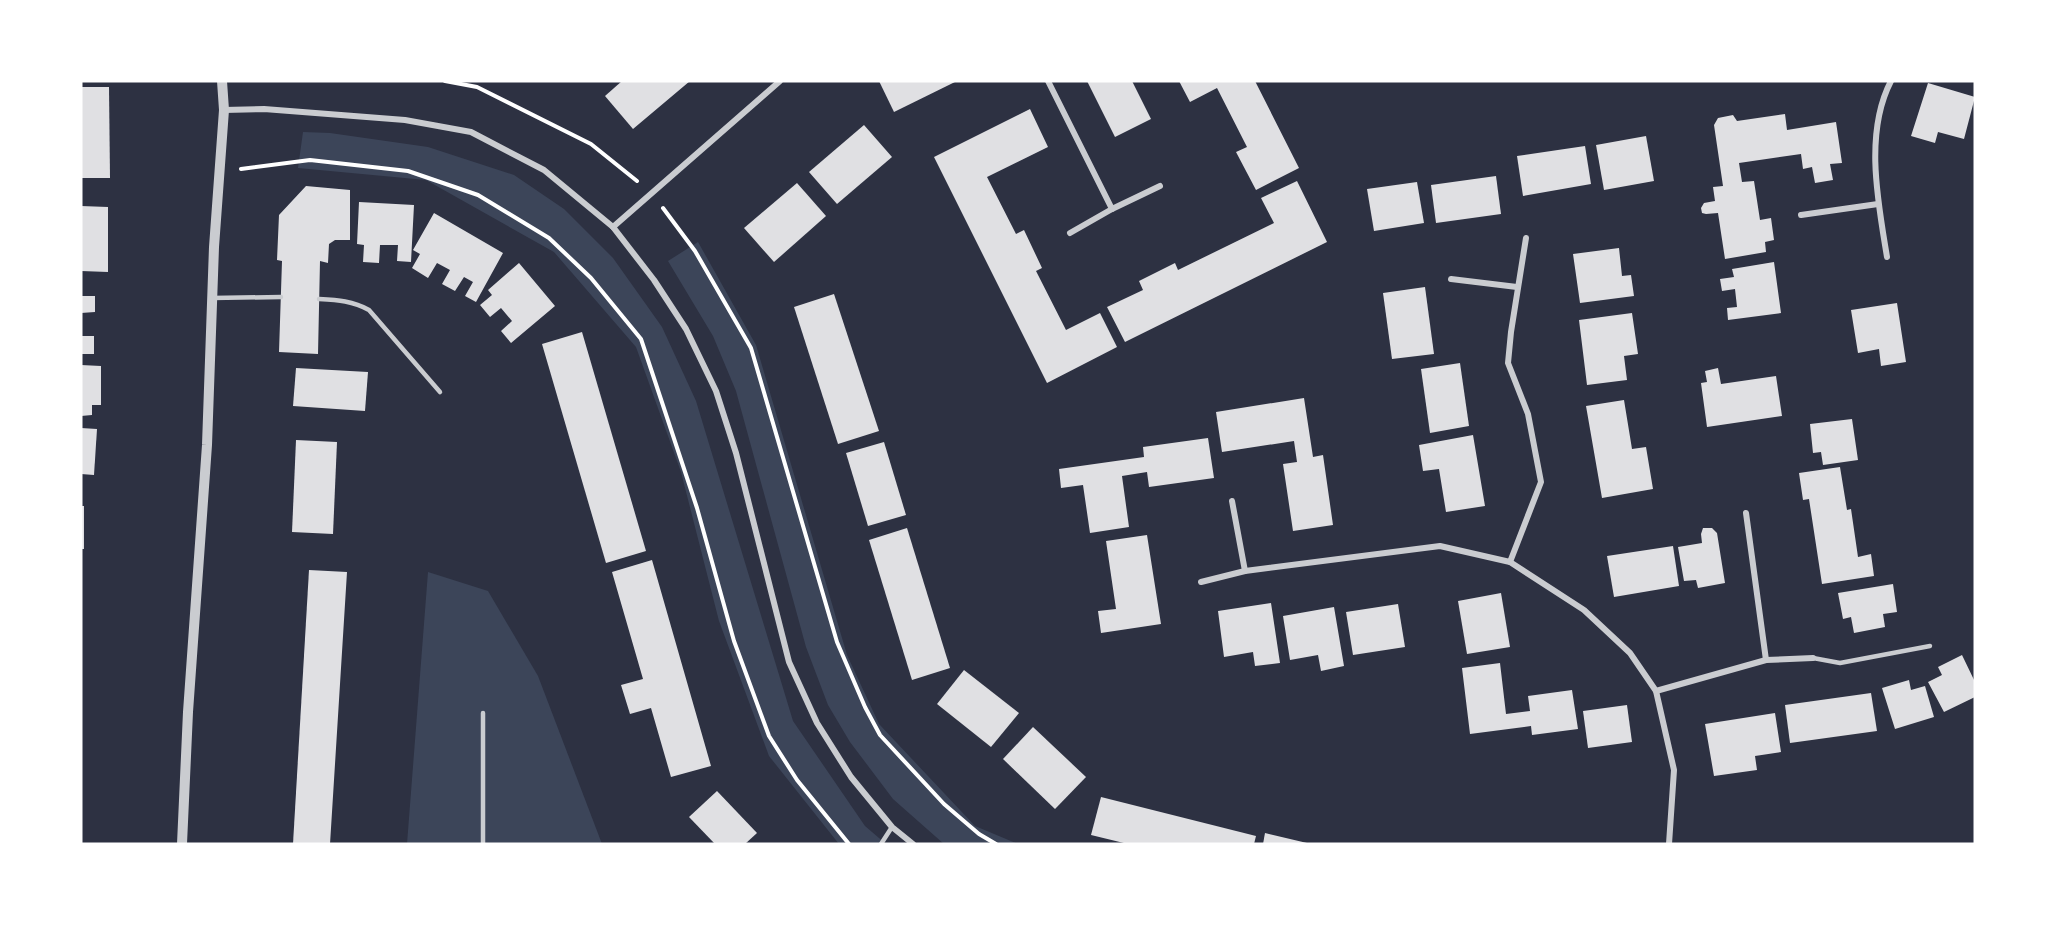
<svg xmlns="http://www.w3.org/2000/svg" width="2056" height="925" viewBox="0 0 2056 925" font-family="'PT Sans Narrow',sans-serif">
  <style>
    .green { fill: #3c4559 }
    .building { fill: #e0e0e3 }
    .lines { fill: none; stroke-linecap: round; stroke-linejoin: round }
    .path { stroke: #fff; stroke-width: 4 }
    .service { stroke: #caccd0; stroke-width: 4.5 }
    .minor { stroke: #caccd0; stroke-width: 6 }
    .tertiary { stroke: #caccd0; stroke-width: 10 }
  </style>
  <rect width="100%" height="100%" fill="#2d3142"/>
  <!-- green -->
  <g class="green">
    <path d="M303 132 330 133 428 147 514 175 564 209 613 258 662 327 696 401 793 721 865 826 886 844H839L769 756 719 621 681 472 636 347 554 252 426 180 298 168Z"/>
    <path d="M698 242 756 345 847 655 879 724 975 826 1018 844H944L893 799 850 742 828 705 806 647 736 391 713 336 668 261Z"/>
    <path d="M428 572 488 591 538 676 602 844H407Z"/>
  </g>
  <!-- building -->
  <g class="building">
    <path d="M622 81H690L633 129 605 96Z"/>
    <path d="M879 81H957L894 112Z"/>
    <path d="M1087 81H1132L1151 119 1115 137Z"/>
    <path d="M1179 81H1255L1299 168 1256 190 1236 152 1247 147 1217 88 1190 102Z"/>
    <path d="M1928 83 1975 97 1964 139 1938 132 1935 143 1911 136Z"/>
    <path d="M81 87H109L110 178H81Z"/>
    <path d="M1030 109 1048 147 987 177 1016 234 1024 230 1042 268 1036 271 1066 330 1100 313 1117 347 1047 383 934 157Z"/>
    <path d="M1785 114 1787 130 1836 122 1842 163 1830 164 1833 180 1815 183 1812 167 1803 169 1801 154 1739 163 1742 182 1754 181 1760 220 1771 218 1774 240 1765 242 1766 252 1725 259 1718 213 1706 214 1702 213 1701 208 1704 203 1715 201 1713 187 1723 186 1714 125 1718 118 1733 115 1737 121Z"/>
    <path d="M864 125 892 157 837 204 809 172Z"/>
    <path d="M1646 136 1654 181 1604 190 1596 145Z"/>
    <path d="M1585 146 1591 184 1523 196 1517 156Z"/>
    <path d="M1496 176 1501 214 1436 223 1431 185Z"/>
    <path d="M1297 181 1327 242 1125 342 1107 307 1143 290 1139 281 1175 263 1178 270 1274 223 1261 198Z"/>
    <path d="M1417 182 1424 223 1374 231 1367 189Z"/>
    <path d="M797 183 826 216 774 262 744 228Z"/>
    <path d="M306 186 350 190V240H335L329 244 328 263 320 261 318 354 279 352 282 261 277 260 279 215Z"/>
    <path d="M359 202 414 205 411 262 397 261 398 245H380L379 263 363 262 364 245 357 244Z"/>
    <path d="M81 206 108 207V272L81 271Z"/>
    <path d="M434 213 503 253 476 302 465 296 473 282 464 277 455 291 442 284 450 270 437 263 428 278 412 268 420 254 413 250Z"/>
    <path d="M1619 248 1622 276 1631 275 1634 296 1580 303 1573 254Z"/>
    <path d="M1774 262 1781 313 1728 320 1727 308 1737 307 1735 289 1722 291 1720 279 1734 277 1732 269Z"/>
    <path d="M519 263 555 306 511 343 501 331 512 321 501 308 490 317 480 305 492 295 488 290Z"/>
    <path d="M1425 287 1434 354 1392 359 1383 293Z"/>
    <path d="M834 294 879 431 838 444 794 307Z"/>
    <path d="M81 296H95V312L81 313Z"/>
    <path d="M1897 303 1906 362 1881 366 1879 349 1858 353 1851 310Z"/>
    <path d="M1632 313 1638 354 1624 356 1627 380 1587 385 1579 320Z"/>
    <path d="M582 332 646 551 606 563 542 344Z"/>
    <rect x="81" y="336" width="13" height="18"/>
    <path d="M1460 363 1469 426 1430 433 1421 369Z"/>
    <path d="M81 365 101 366V405H92V415L81 416Z"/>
    <path d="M296 368 368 372 365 411 293 406Z"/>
    <path d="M1718 368 1721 384 1776 376 1782 416 1707 427 1701 383 1707 382 1705 371Z"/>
    <path d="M1304 398 1313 457 1323 455 1333 525 1293 531 1283 464 1297 462 1294 441 1222 452 1216 412Z"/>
    <path d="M1624 400 1632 449 1646 447 1653 489 1602 498 1586 406Z"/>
    <path d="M1852 419 1858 460 1823 465 1821 452 1813 453 1810 424Z"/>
    <path d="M81 428 97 429 94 475 81 474Z"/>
    <path d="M1473 435 1485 506 1446 512 1439 469 1423 471 1419 445Z"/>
    <path d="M1208 438 1214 478 1149 487 1147 472 1122 476 1129 527 1090 533 1083 485 1061 488 1059 469 1144 457 1143 447Z"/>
    <path d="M296 440 337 442 333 534 292 532Z"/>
    <path d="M884 442 906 515 868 526 846 453Z"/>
    <path d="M1840 467 1847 510 1851 509 1858 557 1871 554 1874 576 1822 584 1809 499 1803 500 1799 473Z"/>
    <rect x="81" y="506" width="3" height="43"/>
    <path d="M907 528 950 668 912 680 869 540Z"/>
    <path d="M1703 528H1712L1717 533 1725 583 1698 588 1696 580 1684 581 1678 547 1702 543 1701 534Z"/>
    <path d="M1147 535 1161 624 1101 633 1098 611 1116 609 1106 541Z"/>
    <path d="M1673 546 1679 586 1614 597 1607 556Z"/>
    <path d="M652 560 711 766 671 777 651 708 630 714 621 685 643 679 612 572Z"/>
    <path d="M309 570 347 572 330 844H293Z"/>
    <path d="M1893 584 1897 612 1883 614 1885 627 1854 633 1851 617 1843 619 1838 593Z"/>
    <path d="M1501 593 1510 647 1467 654 1458 601Z"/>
    <path d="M1271 603 1280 663 1255 666 1253 652 1224 657 1218 611Z"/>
    <path d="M1398 604 1405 647 1353 655 1346 612Z"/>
    <path d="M1334 607 1344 666 1321 671 1318 655 1290 660 1283 616Z"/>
    <path d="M1962 655 1975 682V697L1944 712 1928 682 1942 675 1938 667Z"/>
    <path d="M1500 663 1506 714 1530 711 1528 696 1572 690 1578 729 1532 735 1531 726 1470 734 1462 668Z"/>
    <path d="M964 670 1019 713 991 747 937 704Z"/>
    <path d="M1909 680 1911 690 1925 686 1934 717 1895 729 1882 688Z"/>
    <path d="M1871 693 1877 731 1790 743 1785 705Z"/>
    <path d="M1627 705 1632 742 1588 748 1583 711Z"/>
    <path d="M1775 713 1781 752 1755 756 1757 770 1714 776 1705 724Z"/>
    <path d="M1033 727 1086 777 1055 809 1003 759Z"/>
    <path d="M717 791 757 833 745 844H715L689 817Z"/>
    <path d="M1101 797 1256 836 1254 844H1128L1091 835Z"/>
    <path d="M1265 833 1307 843V844H1263Z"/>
  </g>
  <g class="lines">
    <!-- path -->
    <g class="path">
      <path d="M445 81 477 87 591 144 637 181"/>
      <path d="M241 169 310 160 408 171 478 195 549 238 591 278 641 339 697 508 734 641 769 736 797 780 849 844"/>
      <path d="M663 208 695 251 751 348 837 642 865 707 880 735 944 804 979 834 996 844"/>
    </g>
    <!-- service -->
    <g class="service">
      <path d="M212 298 281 297"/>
      <path d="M319 299C338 300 353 301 369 310L440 392"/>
      <path d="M1813 658 1840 663 1930 646"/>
      <path d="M483 844V713"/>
      <path d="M881 844 892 827"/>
    </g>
    <!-- minor -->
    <g class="minor">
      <path d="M1048 81 1112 209"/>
      <path d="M224 110 264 109 405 120 471 132 544 170 613 227 654 280 686 329 716 391 736 453 789 662 817 723 851 777 892 827 913 844"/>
      <path d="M1801 215 1878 204"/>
      <path d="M613 227 780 81"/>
      <path d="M1070 233 1112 209 1160 186"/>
      <path d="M1887 257C1878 202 1864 133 1891 81"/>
      <path d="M1451 279 1517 287"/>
      <path d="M1232 501 1245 571"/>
      <path d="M1746 513 1766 660"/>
      <path d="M1510 562 1541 482 1528 414 1508 363 1511 332 1526 238"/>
      <path d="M1201 582 1245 571 1440 546 1510 562 1584 610 1630 653 1656 691 1674 770 1669 844"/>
      <path d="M1656 691 1766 660 1813 658"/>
    </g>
    <!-- tertiary -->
    <path class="tertiary" d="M182 844 188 712 207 445 214 247 224 110 222 81"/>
  </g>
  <!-- border -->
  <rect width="2056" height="925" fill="none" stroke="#ffffff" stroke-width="165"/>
</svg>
